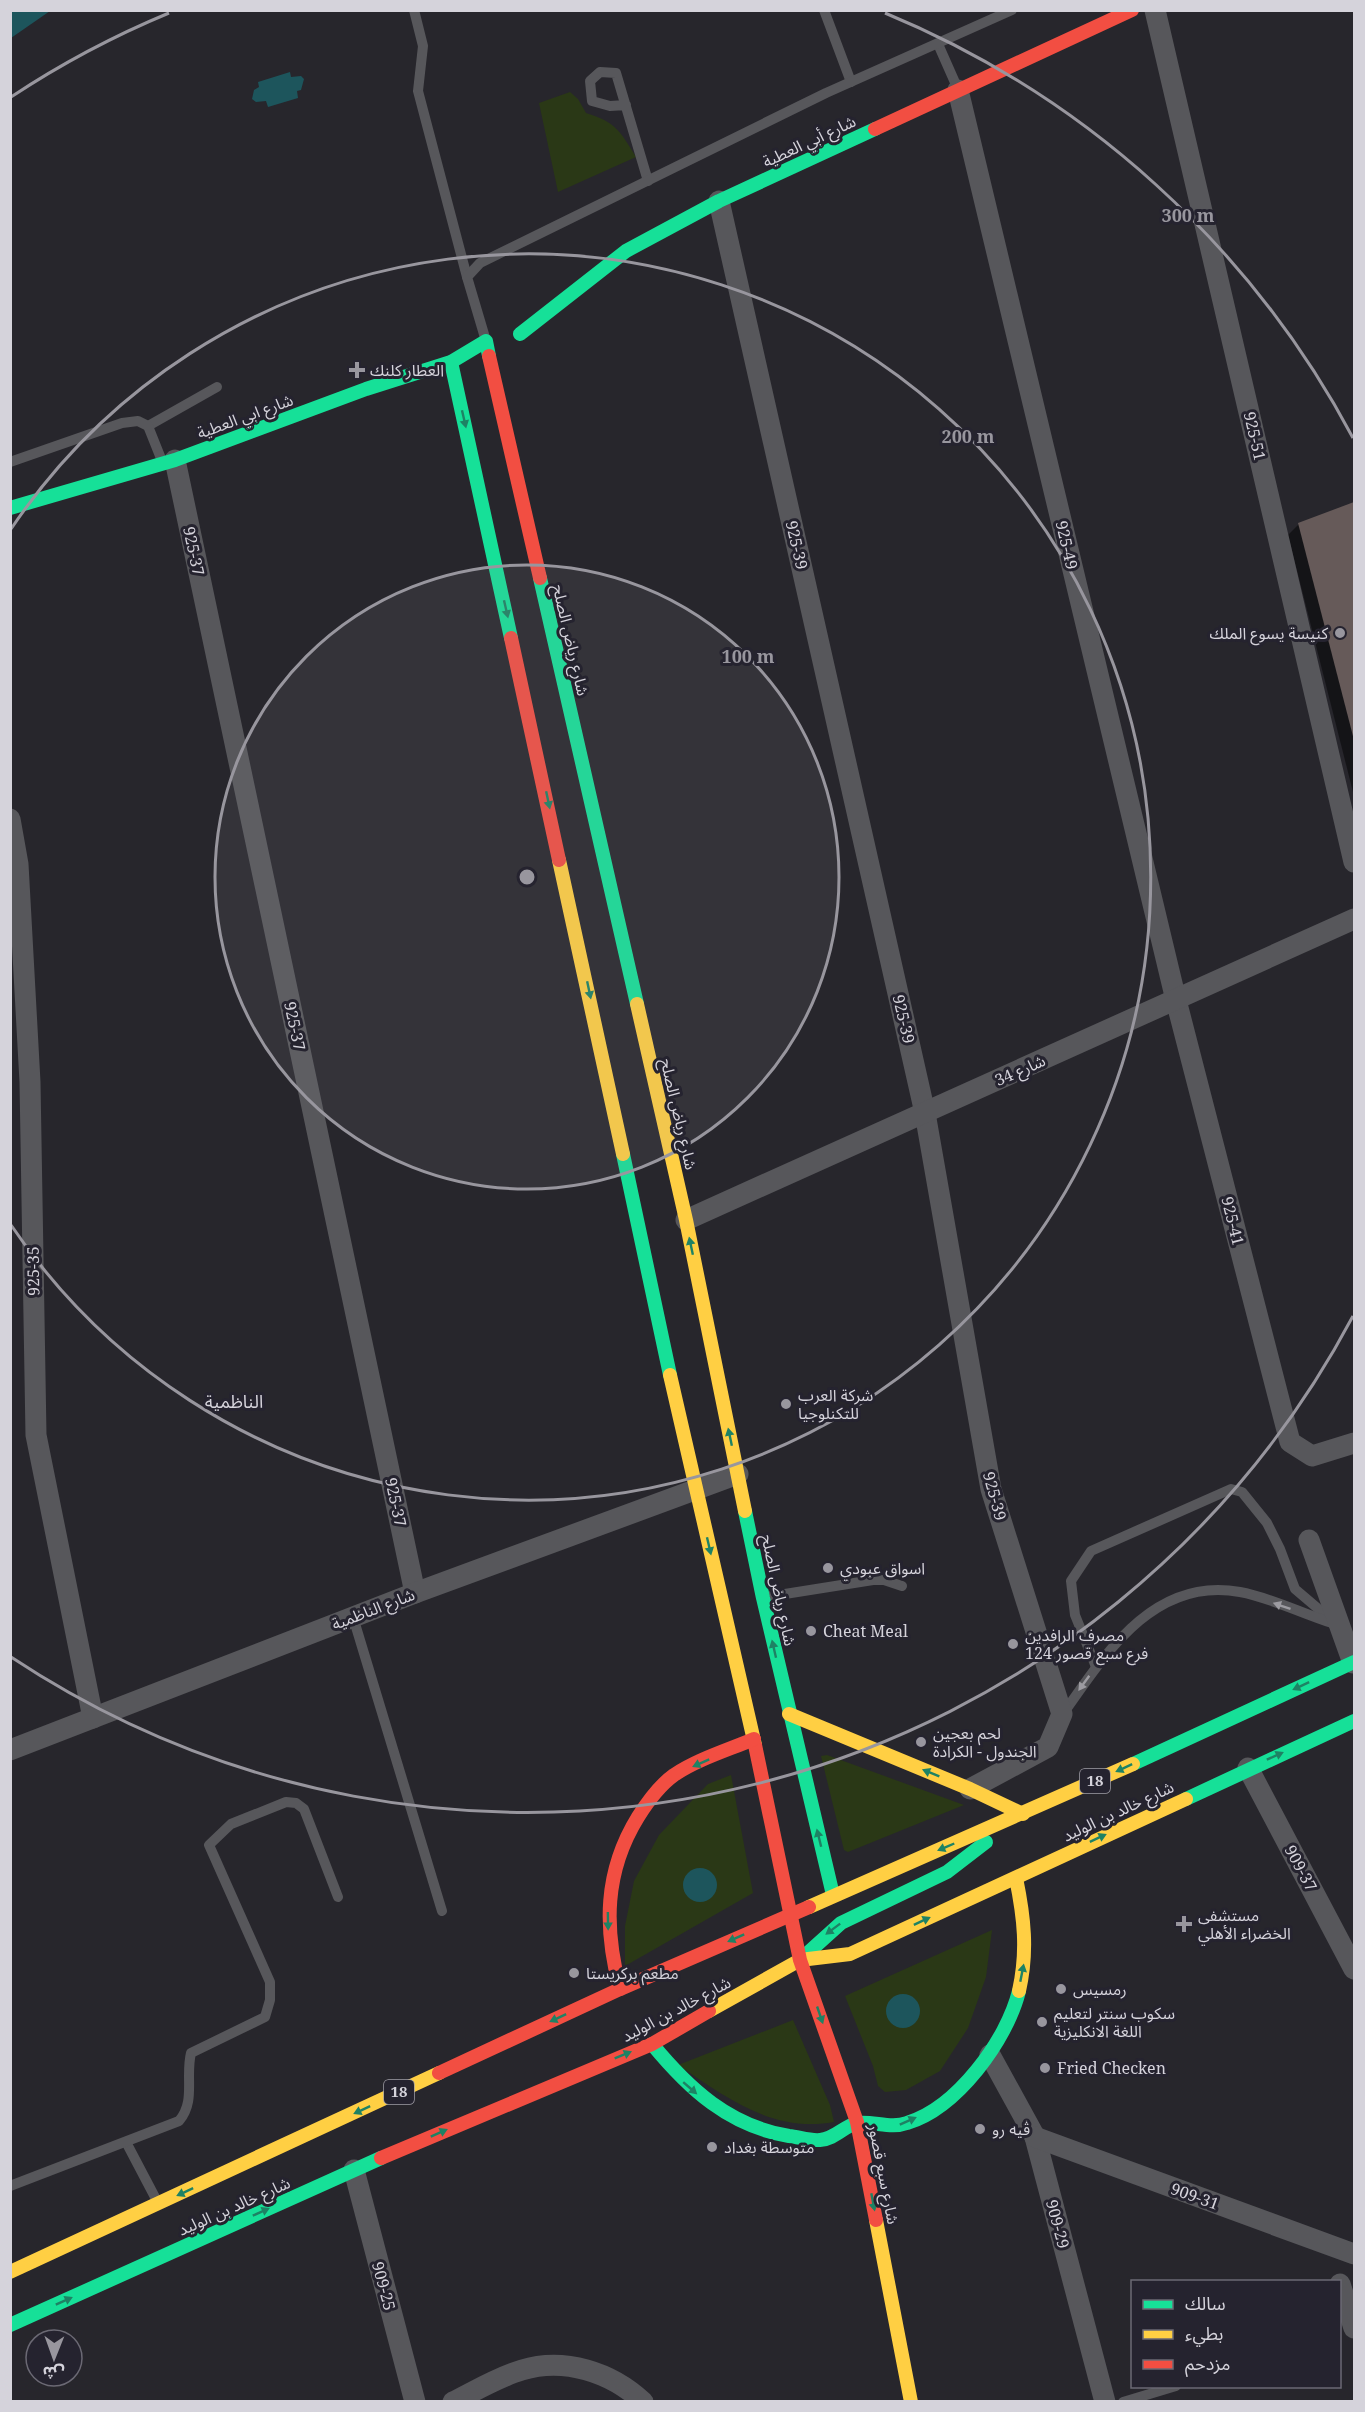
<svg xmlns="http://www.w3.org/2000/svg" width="1365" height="2412" viewBox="0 0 1365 2412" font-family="'Noto Serif','Noto Sans Arabic',serif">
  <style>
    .green { fill: #2a3816 }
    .water { fill: #1d555c }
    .shadow { fill: #0007 }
    .building { fill: #665a59 }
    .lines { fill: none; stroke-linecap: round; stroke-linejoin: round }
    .lane { stroke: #57575b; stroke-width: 10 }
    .street { stroke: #57575b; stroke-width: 21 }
    .fast { stroke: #16e098; stroke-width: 14 }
    .slow { stroke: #ffcf43; stroke-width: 14 }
    .jam { stroke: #f24e42; stroke-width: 14 }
    .oneway { fill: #1e8264 }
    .oneway2 { fill: #9c9ba1 }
    .ring { fill: none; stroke: #98969e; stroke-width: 3 }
    .poi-dot { fill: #98969e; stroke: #25232f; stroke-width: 2 }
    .labels { text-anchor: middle; stroke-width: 6; stroke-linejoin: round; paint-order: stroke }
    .shield { fill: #25232f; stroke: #a09ea7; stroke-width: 1.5 }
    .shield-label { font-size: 15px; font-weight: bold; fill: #d5d3db }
    .street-label { font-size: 16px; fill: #d5d3db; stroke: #25232f }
    .poi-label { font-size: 16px; fill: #d5d3db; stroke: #25232f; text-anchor: start }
    .neighbourhood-label { font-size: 18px; fill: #d5d3db; stroke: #25232f }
    .centre { fill: #98969e; stroke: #25232f; stroke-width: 3 }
    .ring-label { font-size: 18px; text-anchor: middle; font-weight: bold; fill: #98969e; stroke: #25232f; stroke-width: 6; stroke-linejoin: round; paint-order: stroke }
  </style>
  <rect width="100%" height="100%" fill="#27262c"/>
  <!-- green -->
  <g class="green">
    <path d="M570 92 578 99 586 113C616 122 620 131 636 157L558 192 539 103Z"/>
    <path d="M827 1755 964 1805 848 1852 844 1850 821 1756Z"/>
    <path d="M731 1775 753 1893 625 1966V1926L634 1881 659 1835 708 1784Z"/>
    <path d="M992 1930 986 1977 968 2028 940 2071 906 2090 885 2092 878 2086 873 2066 845 1996Z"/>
    <path d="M793 2020 830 2105 834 2122C772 2133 726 2097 678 2065Z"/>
  </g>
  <!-- water -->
  <g class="water">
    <path d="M11 10H50V11L11 38Z"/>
    <path d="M290 72 291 77 301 76 304 79 301 90 297 91 298 98 268 107 266 101 256 102 252 99 254 90 259 87 258 82Z"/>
    <circle cx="700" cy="1885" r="17"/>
    <circle cx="903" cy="2011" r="17"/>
  </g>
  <!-- shadow -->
  <path class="shadow" d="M1354 504V796L1288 535 1299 524Z"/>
  <!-- building -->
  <path class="building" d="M1354 502V740L1298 523Z"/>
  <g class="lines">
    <!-- lane -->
    <g class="lane">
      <path d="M414 10 423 46 418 91 467 277"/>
      <path d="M824 10 851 82"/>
      <path d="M938 44 957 87"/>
      <path d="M626 105 610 106 592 101 590 81 600 72 616 73 648 181"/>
      <path d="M486 341 467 277 480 263 826 93 1012 10"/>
      <path d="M148 426 217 387"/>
      <path d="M10 462 122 423 138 421 148 426 162 461"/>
      <path d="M766 1597 873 1580H884L902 1586"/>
      <path d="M353 1617 442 1911"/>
      <path d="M1096 1667 1075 1615 1071 1581 1091 1551 1231 1489 1242 1492 1267 1523 1280 1549 1295 1589 1335 1623"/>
      <path d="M1063 1714C1105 1654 1154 1576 1240 1592 1269 1597 1303 1614 1332 1623"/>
      <path d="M126 2142 157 2201"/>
      <path d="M10 2186 179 2121C196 2101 185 2077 191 2053L265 2017 270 2000V1982L209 1845 231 1824 286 1802 296 1803 304 1809 338 1897"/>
      <path d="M1123 2402 1176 2386"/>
    </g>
    <!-- street -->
    <g class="street">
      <path d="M1155 10 1354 862"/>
      <path d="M958 90 1176 1000 1290 1442 1312 1456 1354 1443"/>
      <path d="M719 201 925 1113 991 1489 1062 1714 1048 1747 970 1789"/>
      <path d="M175 460 415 1593"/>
      <path d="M10 819 18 864 30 1082 36 1435 93 1718"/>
      <path d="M686 1220 1354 919"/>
      <path d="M1309 1540 1353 1663"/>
      <path d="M10 1750 415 1593 738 1474"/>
      <path d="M1248 1768 1354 1969"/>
      <path d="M990 2055 1035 2137 1105 2402"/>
      <path d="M1035 2137 1354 2254"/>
      <path d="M354 2170 415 2402"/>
      <path d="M1340 2284 1354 2328"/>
      <path d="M453 2402C475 2391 498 2377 522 2370 564 2357 611 2372 643 2402"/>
    </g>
    <!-- fast -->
    <g class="fast">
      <path d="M520 334 626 251 719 201 875 129"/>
      <path d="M451 362 511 638"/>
      <path d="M10 508 175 460 366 389 451 362 486 341 489 356"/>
      <path d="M540 578 637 1004"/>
      <path d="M623 1154 670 1375"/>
      <path d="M745 1511 763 1598 833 1895"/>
      <path d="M1133 1764 1354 1662"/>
      <path d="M1186 1799 1354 1721"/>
      <path d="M800 1960 841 1923 947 1872 986 1842"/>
      <path d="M652 2044C689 2089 729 2126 789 2136 799 2137 810 2141 820 2140 835 2139 844 2126 857 2123 874 2121 891 2129 907 2123 957 2108 1007 2040 1019 1991"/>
      <path d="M10 2325 381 2158"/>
    </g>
    <!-- slow -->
    <g class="slow">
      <path d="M559 860 623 1154"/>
      <path d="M637 1004 686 1220 745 1511"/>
      <path d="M670 1375 755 1745"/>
      <path d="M789 1714 970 1789 1023 1814"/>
      <path d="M1016 1878C1024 1917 1028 1951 1019 1991"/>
      <path d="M809 1907 1133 1764"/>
      <path d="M709 2011 800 1960 850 1954 1186 1799"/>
      <path d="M876 2220 911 2402"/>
      <path d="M10 2272 439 2073"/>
    </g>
    <!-- jam -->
    <g class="jam">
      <path d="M875 129 1132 10"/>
      <path d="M489 356 540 578"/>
      <path d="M511 638 559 860"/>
      <path d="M755 1745 800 1960 857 2122 876 2220"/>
      <path d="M620 1989C604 1928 604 1872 638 1817 648 1801 660 1785 674 1775 698 1759 728 1750 754 1739"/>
      <path d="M439 2073 620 1989 809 1907"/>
      <path d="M381 2158 652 2044 709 2011"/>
    </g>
  </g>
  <!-- one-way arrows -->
  <defs><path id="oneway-solid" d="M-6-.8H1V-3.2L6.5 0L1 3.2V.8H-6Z" transform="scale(1.5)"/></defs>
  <g class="oneway">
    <use href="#oneway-solid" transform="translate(464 419) rotate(77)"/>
    <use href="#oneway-solid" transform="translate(506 609) rotate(77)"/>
    <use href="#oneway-solid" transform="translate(548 800) rotate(78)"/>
    <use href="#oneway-solid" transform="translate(589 990) rotate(78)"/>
    <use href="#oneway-solid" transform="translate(691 1246) rotate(-102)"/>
    <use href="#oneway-solid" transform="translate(730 1437) rotate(-102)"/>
    <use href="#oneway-solid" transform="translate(709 1546) rotate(77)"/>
    <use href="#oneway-solid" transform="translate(774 1649) rotate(-103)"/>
    <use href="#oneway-solid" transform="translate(1301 1686) rotate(155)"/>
    <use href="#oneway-solid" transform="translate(1275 1756) rotate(-24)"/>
    <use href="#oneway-solid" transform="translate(701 1763) rotate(156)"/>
    <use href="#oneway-solid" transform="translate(1124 1768) rotate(155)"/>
    <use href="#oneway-solid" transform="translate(931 1773) rotate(-158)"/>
    <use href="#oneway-solid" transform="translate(819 1838) rotate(-104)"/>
    <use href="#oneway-solid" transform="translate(1098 1838) rotate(-25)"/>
    <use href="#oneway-solid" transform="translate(946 1847) rotate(157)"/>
    <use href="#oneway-solid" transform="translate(608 1921) rotate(89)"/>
    <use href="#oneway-solid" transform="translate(922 1921) rotate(-25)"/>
    <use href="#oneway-solid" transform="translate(833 1929) rotate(143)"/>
    <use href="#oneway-solid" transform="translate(736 1938) rotate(156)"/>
    <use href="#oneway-solid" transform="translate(1022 1973) rotate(-79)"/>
    <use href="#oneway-solid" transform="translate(820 2015) rotate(71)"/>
    <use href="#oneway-solid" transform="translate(558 2018) rotate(155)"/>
    <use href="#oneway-solid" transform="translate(623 2055) rotate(-22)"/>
    <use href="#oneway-solid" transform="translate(690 2088) rotate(41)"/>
    <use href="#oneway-solid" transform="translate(362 2110) rotate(155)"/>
    <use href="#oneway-solid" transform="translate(908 2121) rotate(-24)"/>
    <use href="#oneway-solid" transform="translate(439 2133) rotate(-24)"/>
    <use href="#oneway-solid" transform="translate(185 2192) rotate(155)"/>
    <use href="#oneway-solid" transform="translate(873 2202) rotate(79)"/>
    <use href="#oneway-solid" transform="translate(261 2212) rotate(-24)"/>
    <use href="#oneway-solid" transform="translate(64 2301) rotate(-24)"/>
  </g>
  <g class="oneway2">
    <use href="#oneway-solid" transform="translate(1282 1606) rotate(-161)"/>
    <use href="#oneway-solid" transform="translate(1084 1683) rotate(126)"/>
  </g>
  <!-- distance rings -->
  <circle cx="527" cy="877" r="312" fill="#98969e" fill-opacity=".12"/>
  <g class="ring">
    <circle cx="527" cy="877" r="312"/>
    <path d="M11 529A623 623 0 1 1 11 1225"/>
    <path d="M1353 1316A935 935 0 0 1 11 1657M11 97A935 935 0 0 1 169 13M885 13A935 935 0 0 1 1353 438"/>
  </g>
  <!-- markers -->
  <g class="poi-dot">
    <path d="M354 361h6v6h6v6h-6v6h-6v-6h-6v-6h6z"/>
    <circle cx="1340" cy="633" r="6"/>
    <circle cx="786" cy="1404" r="6"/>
    <circle cx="828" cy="1568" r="6"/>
    <circle cx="811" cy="1631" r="6"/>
    <circle cx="1013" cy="1644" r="6"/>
    <circle cx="921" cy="1742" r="6"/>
    <path d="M1181 1915h6v6h6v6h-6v6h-6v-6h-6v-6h6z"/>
    <circle cx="574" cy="1973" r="6"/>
    <circle cx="1061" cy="1989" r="6"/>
    <circle cx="1042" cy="2022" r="6"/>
    <circle cx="1045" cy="2068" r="6"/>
    <circle cx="980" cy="2129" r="6"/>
    <circle cx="712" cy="2147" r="6"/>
  </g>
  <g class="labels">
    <!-- shield labels -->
    <g class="shield">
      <rect x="1080" y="1769" width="30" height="24" rx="4.5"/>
      <rect x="384" y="2080" width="30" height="24" rx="4.5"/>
    </g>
    <g class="shield-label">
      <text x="1095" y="1786">18</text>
      <text x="399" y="2097">18</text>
    </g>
    <!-- street labels -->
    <g class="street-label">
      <text transform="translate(809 141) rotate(-25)" y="6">شارع أبي العطية</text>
      <text transform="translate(245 416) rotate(-20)" y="6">شارع ابي العطية</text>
      <text transform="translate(1255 436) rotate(77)" y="6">925-51</text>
      <text transform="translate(797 545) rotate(77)" y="6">925-39</text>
      <text transform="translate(1067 545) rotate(77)" y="6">925-49</text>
      <text transform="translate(194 551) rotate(78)" y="6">925-37</text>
      <text transform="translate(571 640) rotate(77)" y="6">شارع رياض الصلح</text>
      <text transform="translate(904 1019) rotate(77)" y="6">925-39</text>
      <text transform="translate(295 1026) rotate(78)" y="6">925-37</text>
      <text transform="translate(1020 1070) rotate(-24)" y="6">شارع 34</text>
      <text transform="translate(679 1114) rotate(77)" y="6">شارع رياض الصلح</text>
      <text transform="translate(1233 1221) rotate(76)" y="6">925-41</text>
      <text transform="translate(33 1271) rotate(-91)" y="6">925-35</text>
      <text transform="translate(995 1496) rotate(75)" y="6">925-39</text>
      <text transform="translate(396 1502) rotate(78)" y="6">925-37</text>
      <text transform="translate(779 1590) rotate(78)" y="6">شارع رياض الصلح</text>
      <text transform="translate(373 1609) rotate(-21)" y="6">شارع الناظمية</text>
      <text transform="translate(1118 1811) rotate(-25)" y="6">شارع خالد بن الوليد</text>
      <text transform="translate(1301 1868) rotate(62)" y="6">909-37</text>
      <text transform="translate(676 2009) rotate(-28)" y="6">شارع خالد بن الوليد</text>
      <text transform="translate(884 2174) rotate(79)" y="6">شارع سبع قصور</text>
      <text transform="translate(1195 2196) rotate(20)" y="6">909-31</text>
      <text transform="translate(234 2206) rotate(-24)" y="6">شارع خالد بن الوليد</text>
      <text transform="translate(1058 2224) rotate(75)" y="6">909-29</text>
      <text transform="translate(384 2286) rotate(75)" y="6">909-25</text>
    </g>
    <!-- poi labels -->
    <g class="poi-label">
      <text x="370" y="376">العطار كلنك</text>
      <text x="1328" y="639" text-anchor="end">كنيسة يسوع الملك</text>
      <text x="798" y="1401">شركة العرب<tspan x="798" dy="18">للتكنلوجيا</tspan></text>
      <text x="840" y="1574">اسواق عبودي</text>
      <text x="823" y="1637">Cheat Meal</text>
      <text x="1025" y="1641">مصرف الرافدين<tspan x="1025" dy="18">فرع سبع قصور 124</tspan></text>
      <text x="933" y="1739">لحم بعجين<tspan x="933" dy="18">الجندول - الكرادة</tspan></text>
      <text x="1198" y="1921">مستشفى<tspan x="1198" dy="18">الخضراء الأهلي</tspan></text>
      <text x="586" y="1979">مطعم بركريستا</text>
      <text x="1073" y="1995">رمسيس</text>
      <text x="1054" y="2019">سكوب سنتر لتعليم<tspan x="1054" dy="18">اللغة الانكليزية</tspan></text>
      <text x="1057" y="2074">Fried Checken</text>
      <text x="992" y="2135">ڤيه رو</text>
      <text x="724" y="2153">متوسطة بغداد</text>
    </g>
    <!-- neighbourhood labels -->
    <g class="neighbourhood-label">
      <text x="234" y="1408">الناظمية</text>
    </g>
  </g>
  <circle cx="527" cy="877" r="9" class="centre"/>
  <g class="ring-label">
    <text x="1188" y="222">300 m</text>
    <text x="968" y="443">200 m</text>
    <text x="748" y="663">100 m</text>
  </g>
  <!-- border -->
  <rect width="1365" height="2412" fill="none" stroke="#d5d3db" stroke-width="24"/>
  <!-- legend -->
  <rect x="1131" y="2280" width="210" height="108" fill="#25232f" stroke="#6b6974" stroke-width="1.5"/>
  <rect x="1143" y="2300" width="30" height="9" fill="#16e098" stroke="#6b6974" stroke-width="1.5"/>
  <text x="1185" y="2310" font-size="18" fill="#d5d3db">سالك</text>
  <rect x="1143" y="2330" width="30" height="9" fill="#ffcf43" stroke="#6b6974" stroke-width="1.5"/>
  <text x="1185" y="2340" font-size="18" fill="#d5d3db">بطيء</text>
  <rect x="1143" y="2360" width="30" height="9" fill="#f24e42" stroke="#6b6974" stroke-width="1.5"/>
  <text x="1185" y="2370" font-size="18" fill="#d5d3db">مزدحم</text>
  <!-- north arrow -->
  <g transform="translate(54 2358) rotate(181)"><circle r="28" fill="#25232f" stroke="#6b6974" stroke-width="1.5"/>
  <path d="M0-4.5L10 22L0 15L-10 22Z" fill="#98969e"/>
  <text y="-9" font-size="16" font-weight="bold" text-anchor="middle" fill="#d5d3db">ش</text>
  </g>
</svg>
